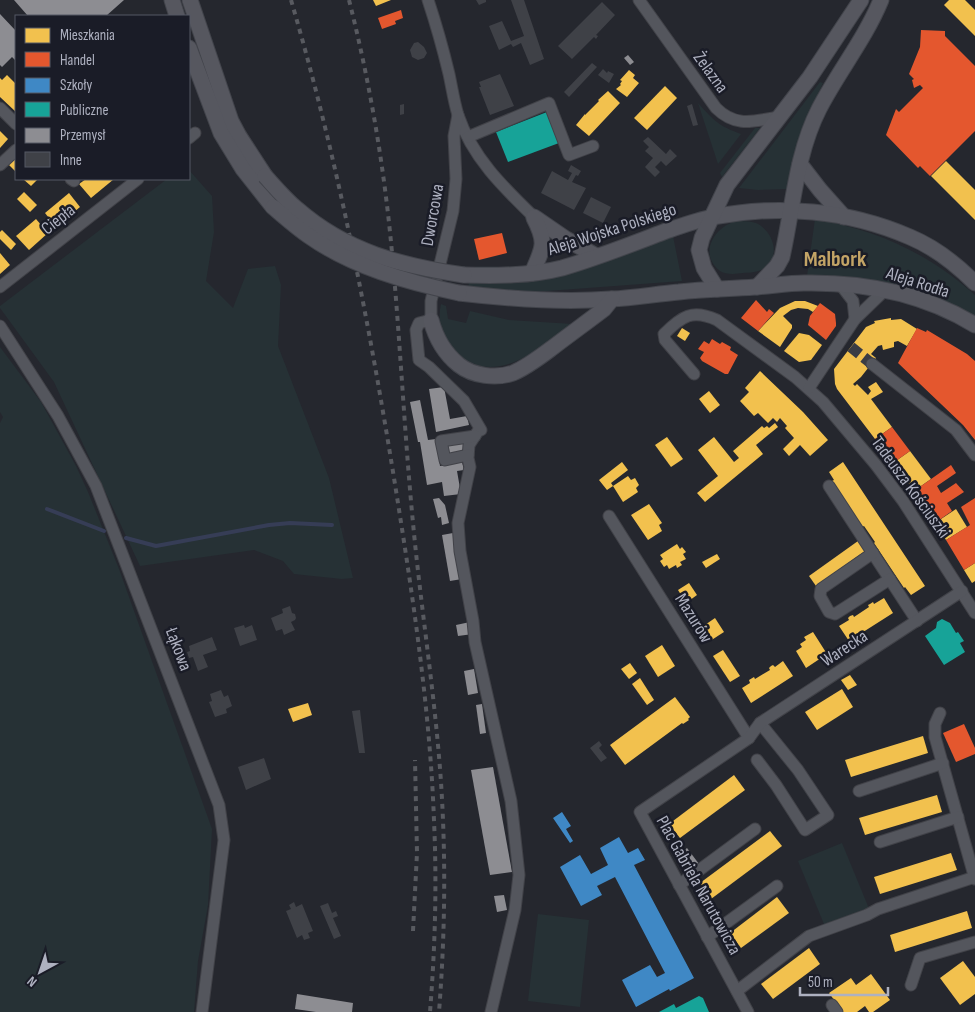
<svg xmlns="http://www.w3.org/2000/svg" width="975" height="1012" viewBox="0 0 975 1012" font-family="'Sofia Sans Condensed',sans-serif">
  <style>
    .green { fill: #263135 }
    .homes { fill: #f2c14e }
    .shops { fill: #e4572e }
    .schools { fill: #3f88c5 }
    .public { fill: #17a398 }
    .industry { fill: #8d8d92 }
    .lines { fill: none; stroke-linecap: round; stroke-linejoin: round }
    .stream { stroke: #363d56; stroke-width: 4 }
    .building { fill: #3f4147 }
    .minor-tunnel { stroke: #3a3c44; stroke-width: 11; stroke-dasharray: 11 5.5; stroke-linecap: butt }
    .minor-casing { stroke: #414248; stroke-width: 13 }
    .major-casing { stroke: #42444b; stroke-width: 17 }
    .minor { stroke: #54565d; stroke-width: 11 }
    .major { stroke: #56575f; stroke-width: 15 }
    .rail { stroke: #585a60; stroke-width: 4; stroke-dasharray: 5 5; stroke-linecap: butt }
    .major-bridge-casing { stroke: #42444b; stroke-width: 17; stroke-linecap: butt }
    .major-bridge { stroke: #56575f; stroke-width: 15 }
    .labels { text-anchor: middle; stroke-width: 5; stroke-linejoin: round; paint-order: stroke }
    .street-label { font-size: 18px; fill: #aeb1c0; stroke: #1a1c27 }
    .district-label { font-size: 22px; font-weight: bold; fill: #c3a466; stroke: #1a1c27 }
  </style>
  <rect width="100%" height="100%" fill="#25272e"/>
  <!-- green -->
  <g class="green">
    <path d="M820 82 823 83C807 117 793 152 787 189L758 190 739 188Z"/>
    <path d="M698 103C714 121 719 126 741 134L718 164Z"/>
    <path d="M755 128H760L722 177 720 173Z"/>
    <path d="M189 170 212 196 214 232 206 281 233 308 248 269 275 266 281 285 278 346 329 478 353 578 342 579 294 574 283 561 254 550 140 566 54 382 0 308V306L167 179H189Z"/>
    <path d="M815 219C877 230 928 253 975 295V316C915 284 874 277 807 276Z"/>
    <path d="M736 221C743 221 749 221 756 223 772 230 782 255 765 268 759 272 750 273 743 273 735 274 727 275 720 271 698 254 714 227 736 221Z"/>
    <path d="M673 236 682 281 534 292H516L468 288 469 282H517Z"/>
    <path d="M441 304 446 306 448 319 466 323 470 311 509 320 573 324C540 348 493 391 454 350 442 336 437 321 441 304Z"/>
    <path d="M0 347 41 402 76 466 88 492 119 569 212 829 208 905 198 961 194 1012H0V423L3 417 0 412Z"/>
    <path d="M842 843 870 911 826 929 798 861Z"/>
    <path d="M538 914 589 920 580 1007 528 1001Z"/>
  </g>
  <!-- homes -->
  <g class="homes">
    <path d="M373 0H391L376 6Z"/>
    <path d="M949 0H965L975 10V36L944 5Z"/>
    <path d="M629 70 635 75 633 78 639 83 627 97 616 89 621 85 620 84 622 81 620 80Z"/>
    <path d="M7 75 16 84V112L0 97V78L2 80Z"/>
    <path d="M665 86 677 98 647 130 634 118Z"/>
    <path d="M608 91 620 103 589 136 576 125 585 114V115L599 101 598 100Z"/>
    <path d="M0 131 8 139 0 148Z"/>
    <path d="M16 156V172L8 164Z"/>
    <path d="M946 161 975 190V220L931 176Z"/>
    <path d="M23 179H38L31 186Z"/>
    <path d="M86 179H114L91 198 79 184Z"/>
    <path d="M24 192 37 205 30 212 17 199Z"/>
    <path d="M69 193 80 207 56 227 45 213Z"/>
    <path d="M36 219 48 233 29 250 16 236Z"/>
    <path d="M2 230 16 244 11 250 0 239V232Z"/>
    <path d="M0 253 10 265 0 274Z"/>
    <path d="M795 301H805L818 306 813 312 808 309 798 308 791 310 783 316 792 325V328L780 347 758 331 780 308Z"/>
    <path d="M891 318V320L901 319 917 329 907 346 898 341 894 342V347L883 350 882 345 878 346 871 354 876 358 861 377 853 384 855 386 857 384 868 395 871 391 868 387 876 382 883 392 871 399 892 427 875 439 837 389 835 384 834 369 866 327 875 323 874 321Z"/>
    <path d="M682 328 690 333 685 341 677 336Z"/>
    <path d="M799 333 809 335 822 345 811 360 799 362 784 351Z"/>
    <path d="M760 371 803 412 828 440 810 456 800 445 789 456 783 449 794 438 785 428 787 426 780 418 777 422 773 418 768 423 758 413 754 416 740 401 749 392 745 388Z"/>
    <path d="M709 391 720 405 710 413 699 399Z"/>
    <path d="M775 423 778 427 756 445 763 454 705 502 697 493 718 476 698 450 714 437 734 462 739 458 733 451 762 426 764 428 767 426 769 428Z"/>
    <path d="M667 437 683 459 671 467 655 445Z"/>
    <path d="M910 451 931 479 914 491 893 463Z"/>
    <path d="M622 462 628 470 611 483 613 486 607 490 599 480Z"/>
    <path d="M843 462 925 586 911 595 905 587 904 588 874 543 875 542 864 526 862 527 832 481 834 480 829 472Z"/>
    <path d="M628 476 631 480 635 478 639 485 636 488 638 492 623 502 613 486Z"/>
    <path d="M649 504 662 523 659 525 662 531 648 540 631 515Z"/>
    <path d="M956 509 967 527 946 540 935 523Z"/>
    <path d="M858 541 865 551 816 586 809 576Z"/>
    <path d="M677 544 680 549 682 547 686 552 683 554 686 559 680 562 682 565 677 568 676 565 669 569 667 565 664 567 660 561 663 559 660 555Z"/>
    <path d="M717 554 720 559 706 568 702 562Z"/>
    <path d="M975 563V581L972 583 964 570Z"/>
    <path d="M689 583 697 595 686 603 678 590Z"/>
    <path d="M884 598 893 613 849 641 839 626 849 620 848 618 850 616 853 615 854 617 869 607 868 605 870 604 873 602 874 604Z"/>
    <path d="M715 618 724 632 710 641 702 627Z"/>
    <path d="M813 632 827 654 806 668 796 651 802 647 800 644 806 640 804 637Z"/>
    <path d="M662 645 675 666 658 677 645 656Z"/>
    <path d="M723 650 740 676 730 682 713 656Z"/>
    <path d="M783 661 793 676 751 703 742 688 750 683 749 680 754 677 755 679 770 670 769 668 771 666 773 665 775 667Z"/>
    <path d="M630 663 637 673 629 679 621 669Z"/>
    <path d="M850 675 857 685 848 690 841 680Z"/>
    <path d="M640 678 654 700 647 705 632 684Z"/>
    <path d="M842 689 853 707 817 730 805 712Z"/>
    <path d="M675 697 690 717 688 719 689 720 683 724 682 723 625 765 610 745Z"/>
    <path d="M308 703 312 715 293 722 288 709Z"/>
    <path d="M923 736 928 753 851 777 845 760Z"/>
    <path d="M734 775 745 790 680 838 669 824Z"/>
    <path d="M937 795 942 812 865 835 859 818Z"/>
    <path d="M770 831 782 846 711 899 700 883Z"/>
    <path d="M951 853 957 870 880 894 874 877Z"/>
    <path d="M777 897 789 913 741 948 730 933Z"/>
    <path d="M967 911 972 928 895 952 890 935Z"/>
    <path d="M809 948 820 964 773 999 761 984Z"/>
    <path d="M963 961 975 977V994L960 1005 940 978Z"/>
    <path d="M871 974 890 1000 873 1012H869L865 1006 857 1012H843L829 993 851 978 856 985Z"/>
  </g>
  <!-- shops -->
  <g class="shops">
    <path d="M401 10 403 18 395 21 396 24 382 29 378 18Z"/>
    <path d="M921 30 945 31V36L975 66V131L930 176 920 166 918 168 886 135 896 109 899 112 923 88 920 85 914 88 912 80 914 79 909 74 920 47Z"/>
    <path d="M502 233 507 253 479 260 474 239Z"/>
    <path d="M756 300 767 312 769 309 774 313 758 331 741 318Z"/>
    <path d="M820 303 835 314 836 323V326L826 340 808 325 810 316Z"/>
    <path d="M917 328 926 332 927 330 967 354 975 361V440L963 425 898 363Z"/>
    <path d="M712 339 720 344 722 342 731 347 730 350 738 355 728 374H725L702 361 700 358 704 352 698 349 704 341 709 344Z"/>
    <path d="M892 427 910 451 893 463 875 439Z"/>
    <path d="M951 465 956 473 937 486 941 493 956 483 964 492 947 503 952 511 935 523 914 491Z"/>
    <path d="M975 498V563L964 570 946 540 970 525 961 507Z"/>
    <path d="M964 724 975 748V754L956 762 943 733Z"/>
  </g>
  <!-- schools -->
  <g class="schools">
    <path d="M562 812 571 826 566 829 573 841 570 843 553 818Z"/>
    <path d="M619 837 628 853 638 848 645 860 634 865 694 978 670 991 669 989 636 1007 622 980 650 965 657 977 665 973 615 877 597 886 602 895 581 906 560 867 580 855 591 874 608 865 600 848Z"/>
  </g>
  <!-- public -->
  <g class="public">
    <path d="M547 112 559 143 508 162 496 132Z"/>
    <path d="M942 619 950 623 956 633 958 632 964 641 960 643 965 652 944 665 925 636 936 628 937 622Z"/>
    <path d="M699 996 703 998 709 1012H659L674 1004 676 1008Z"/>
  </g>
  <!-- industry -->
  <g class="industry">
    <path d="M14 0H124L106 16H28Z"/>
    <path d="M0 14 16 31V61L12 57 2 67 0 65Z"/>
    <path d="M628 55 634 62 630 65 624 58Z"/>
    <path d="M444 387 450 419 467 416 469 425 436 432 429 389Z"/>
    <path d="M420 400 428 440 436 439 440 466 462 462 464 470 457 471 461 494 444 496 442 482 427 485 420 442H418L410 402Z"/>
    <path d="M464 440 466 451 449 454 447 443Z"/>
    <path d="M439 498 445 505 449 523 442 525 441 517 438 518 433 499Z"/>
    <path d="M453 533 462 579 450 581 442 535Z"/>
    <path d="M470 622 473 634 458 636 456 625Z"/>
    <path d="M474 669 478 693 468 695 464 671Z"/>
    <path d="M482 704 486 733 480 734 476 705Z"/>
    <path d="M493 767 512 872 490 875 471 770Z"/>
    <path d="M687 848 699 864 690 871 679 855Z"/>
    <path d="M504 895 507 910 497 912 494 896Z"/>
    <path d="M297 994 353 1003 352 1012H316L295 1009Z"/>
  </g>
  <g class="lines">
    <!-- stream -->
    <g class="stream">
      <path d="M47 509 104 531"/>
      <path d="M126 538 156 546 269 525 290 523 332 525"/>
    </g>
  </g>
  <!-- building -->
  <g class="building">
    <path d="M476 0H486V2L479 5Z"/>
    <path d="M511 0H524L544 59 530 65 521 43 513 47 511 44 499 50 489 26 502 21 511 41 524 36Z"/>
    <path d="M602 2 615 15 596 35 598 36 596 39 594 37 572 59 558 46Z"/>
    <path d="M418 42 424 47 427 53 424 58 418 60 412 57 410 50 414 43Z"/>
    <path d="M592 63 597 67 569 97 564 92Z"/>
    <path d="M603 69 607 73 608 71 614 74 609 83 598 75Z"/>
    <path d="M500 74 514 106 490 115 479 87H481L479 82Z"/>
    <path d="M404 104V114L400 115V105Z"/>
    <path d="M692 104 698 125 693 126 687 106Z"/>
    <path d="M648 137 666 154 670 149 677 156 666 166 661 161 655 167 660 172 655 177 645 167 653 158 645 151 649 147 643 141Z"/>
    <path d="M571 165 581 171 578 176 576 175 572 182 586 188 574 210 541 193 552 171 568 180 572 173 568 171Z"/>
    <path d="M591 197 611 207 603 223 583 213Z"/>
    <path d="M290 606 292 613 295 614 296 618 295 620 291 622 295 630 284 635 282 629 276 631 271 618 283 613 282 609Z"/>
    <path d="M244 625 245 628 252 625 257 640 240 646 234 628Z"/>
    <path d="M212 637 217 650 203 655 208 667 198 671 193 657 189 658 187 652 190 651 189 646Z"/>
    <path d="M221 690 224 697 228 695 232 706 226 709 227 713 215 717 209 702 212 701 210 694Z"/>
    <path d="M360 710 365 753H359L352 711Z"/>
    <path d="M599 741 602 745 599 748 607 758 601 762 590 748Z"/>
    <path d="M264 758 271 779 246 790 238 767Z"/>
    <path d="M294 902 296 907 302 904 313 931 308 933 310 938 304 940 302 935 297 938 286 911 291 909 289 905Z"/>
    <path d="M328 903 332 913 336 911 338 916 333 918 341 936 334 939 320 906Z"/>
  </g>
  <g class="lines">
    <!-- minor-tunnel -->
    <path class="minor-tunnel" d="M851 347 872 364"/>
    <defs>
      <g id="minor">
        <path d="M428 0C436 24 443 49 449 74 452 88 454 102 458 115 472 157 503 187 534 217"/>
        <path d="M639 0 716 108C736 128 754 121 779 117"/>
        <path d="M0 108 16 124"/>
        <path d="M458 115 454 136 456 179 453 211 431 301V320L419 323 416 330 419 360 429 367 464 401 481 430 478 431 469 445 468 458 470 467 458 523 460 551 473 621 475 642 511 801 519 875 515 910 491 1012"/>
        <path d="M468 137 549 103 569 155 593 146"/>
        <path d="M189 138 195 133"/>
        <path d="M0 165 16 150"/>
        <path d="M71 179 74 181"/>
        <path d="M840 284 853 301 855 319"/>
        <path d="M0 287 138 179"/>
        <path d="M0 326 58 416 96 486 219 805 224 840 202 1012"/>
        <path d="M872 364 956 430 975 455"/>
        <path d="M694 374 665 340 664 334C682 316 692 309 717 320L795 377 823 402 876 465 903 501 975 613"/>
        <path d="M809 388 855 319 885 290"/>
        <path d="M468 455 445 460 441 441 475 436"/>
        <path d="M829 486 917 621"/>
        <path d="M609 516 749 738"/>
        <path d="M873 553 821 589 820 596 829 612 835 614 890 579"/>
        <path d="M940 713 935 724V737L975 879"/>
        <path d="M757 760 776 785 805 830 828 815 798 770 760 723"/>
        <path d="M859 791 943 763"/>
        <path d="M880 842 958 817"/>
        <path d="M679 885 755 829"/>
        <path d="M707 937 777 886"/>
        <path d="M911 985 920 958 975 942"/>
        <path d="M737 991 809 936 867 915 878 909 975 877"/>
        <path d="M832 1005 837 1012"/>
        <path d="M748 1012 640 812 749 738 760 723 962 591"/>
      </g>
      <g id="major">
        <path d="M172 0 177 16"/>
        <path d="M190 0 231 121 239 136 265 176"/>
        <path d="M189 48 221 133 243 169 273 207"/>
        <path d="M800 164 820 190 844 217"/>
        <path d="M534 217 566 239 596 256"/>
        <path d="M532 273C543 248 547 243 534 218"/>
        <path d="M464 275C496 276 531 276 562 268 597 258 632 244 666 231 681 226 697 220 713 217 779 204 848 210 910 237 934 247 957 265 975 283"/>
        <path d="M757 287 777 266 782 257C793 208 796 154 819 109 838 72 865 39 881 0"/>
        <path d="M717 289 704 268 699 250 702 238 727 185 810 77 861 0"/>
        <path d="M459 293C510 299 560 303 611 299 634 298 656 294 679 292 704 289 729 289 755 287 771 286 788 283 804 283 864 282 923 293 975 325"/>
        <path d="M431 320C436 339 444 353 459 365 473 376 496 379 513 373 527 367 540 357 552 348 569 335 587 322 604 309L612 299"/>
      </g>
    </defs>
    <!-- minor casing -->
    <use href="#minor" class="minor-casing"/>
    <!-- major casing -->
    <use href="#major" class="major-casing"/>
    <!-- minor -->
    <use href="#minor" class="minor"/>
    <!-- major -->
    <use href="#major" class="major"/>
    <!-- rail -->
    <g class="rail">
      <path d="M291 0C337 157 368 317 394 478 412 591 430 708 434 821 437 885 435 949 430 1012"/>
      <path d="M349 0C369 79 383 160 391 242 400 335 404 429 413 523 421 609 435 695 441 782 446 859 445 935 439 1012"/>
      <path d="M413 931 417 853 415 760"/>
    </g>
    <defs>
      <g id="major-bridge">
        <path d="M265 176C275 187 285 199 297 209 346 252 402 266 464 275"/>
        <path d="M273 207C285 217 296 227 309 236 353 267 407 282 459 293"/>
      </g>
    </defs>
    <!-- major-bridge casing -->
    <use href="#major-bridge" class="major-bridge-casing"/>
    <!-- major-bridge -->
    <use href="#major-bridge" class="major-bridge"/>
  </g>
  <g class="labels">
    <!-- street labels -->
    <g class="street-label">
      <text transform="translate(711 72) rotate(54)" y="6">Żelazna</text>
      <text transform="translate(432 215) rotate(-80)" y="6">Dworcowa</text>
      <text transform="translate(58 219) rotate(-38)" y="6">Ciepła</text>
      <text transform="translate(612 229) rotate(-18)" y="6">Aleja Wojska Polskiego</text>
      <text transform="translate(918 282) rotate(18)" y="6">Aleja Rodła</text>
      <text transform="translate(911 487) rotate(54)" y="6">Tadeusza Kościuszki</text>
      <text transform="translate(694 618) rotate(58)" y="6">Mazurów</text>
      <text transform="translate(844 648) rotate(-33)" y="6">Warecka</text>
      <text transform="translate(179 649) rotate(69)" y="6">Łąkowa</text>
      <text transform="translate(699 885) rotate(61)" y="6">Plac Gabriela Narutowicza</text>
    </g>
    <!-- district labels -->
    <g class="district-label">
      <text x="835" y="266">Malbork</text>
    </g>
  </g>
  <!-- legend -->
  <rect x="15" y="15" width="175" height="165" fill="#1a1c27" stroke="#555864"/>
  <rect x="25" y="28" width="25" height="15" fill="#f2c14e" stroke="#555864"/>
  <text x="60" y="40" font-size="15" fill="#aeb1c0">Mieszkania</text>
  <rect x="25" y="52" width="25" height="15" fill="#e4572e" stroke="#555864"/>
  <text x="60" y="65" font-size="15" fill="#aeb1c0">Handel</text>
  <rect x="25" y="78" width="25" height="15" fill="#3f88c5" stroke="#555864"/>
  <text x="60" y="90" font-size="15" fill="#aeb1c0">Szkoły</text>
  <rect x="25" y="102" width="25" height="15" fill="#17a398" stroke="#555864"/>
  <text x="60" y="115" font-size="15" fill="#aeb1c0">Publiczne</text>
  <rect x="25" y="128" width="25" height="15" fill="#8d8d92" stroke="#555864"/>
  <text x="60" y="140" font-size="15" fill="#aeb1c0">Przemysł</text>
  <rect x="25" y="152" width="25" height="15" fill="#3f4147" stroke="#555864"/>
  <text x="60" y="165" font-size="15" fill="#aeb1c0">Inne</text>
  <!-- north arrow -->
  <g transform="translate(40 972) rotate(220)" stroke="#1a1c27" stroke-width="4" paint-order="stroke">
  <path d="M0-4L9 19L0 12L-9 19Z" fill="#aeb1c0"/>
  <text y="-8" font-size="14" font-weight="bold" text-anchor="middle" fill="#aeb1c0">N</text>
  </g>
  <!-- scale -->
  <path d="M800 987v8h88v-8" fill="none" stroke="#aeb1c0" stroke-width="2.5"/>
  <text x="808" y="987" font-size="15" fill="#aeb1c0" stroke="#1a1c27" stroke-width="4" paint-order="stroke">50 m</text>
</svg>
